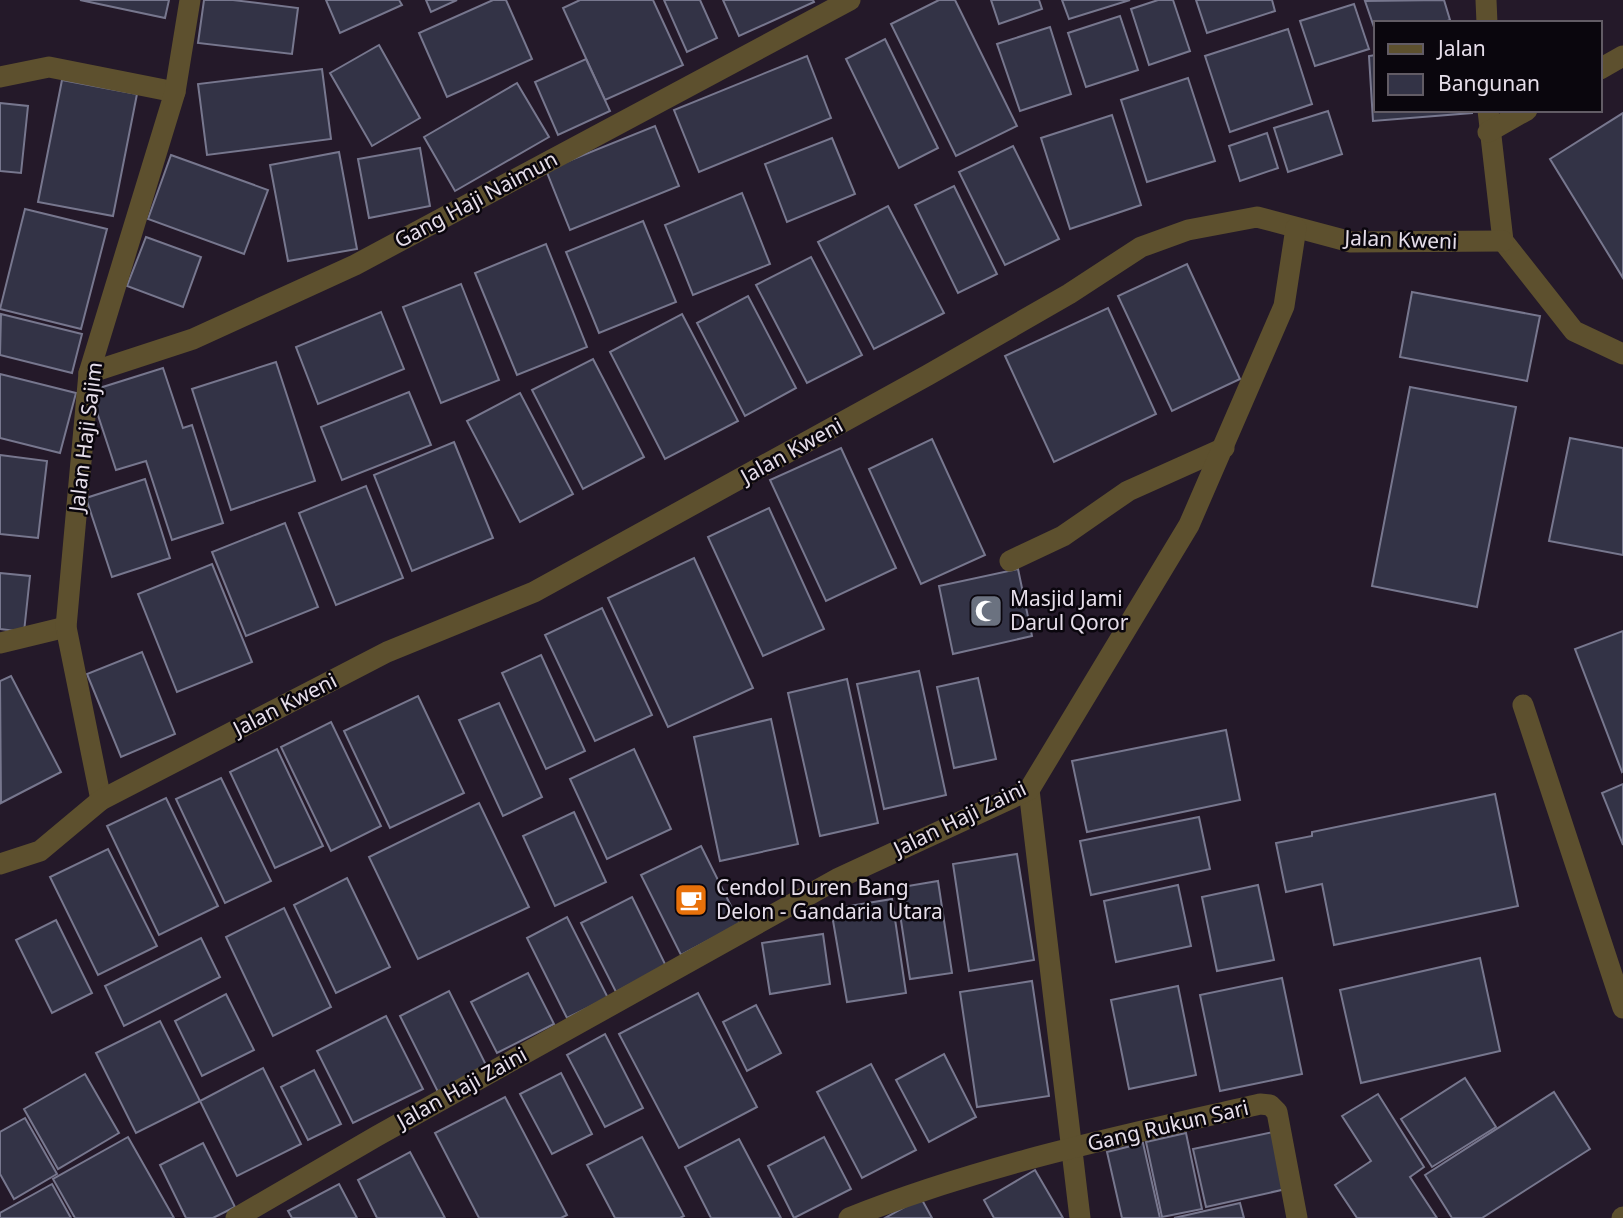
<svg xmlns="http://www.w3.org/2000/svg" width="1623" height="1218" viewBox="0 0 1623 1218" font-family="'Noto Sans',sans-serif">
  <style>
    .building { fill: #333346; stroke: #77778e; stroke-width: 2 }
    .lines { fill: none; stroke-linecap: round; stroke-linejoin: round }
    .street { stroke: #5d502e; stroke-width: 21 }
    .labels { text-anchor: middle; stroke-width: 5; stroke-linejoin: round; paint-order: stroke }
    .street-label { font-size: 21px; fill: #e6deea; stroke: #0a060d }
    .poi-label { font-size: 21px; fill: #e6deea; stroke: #0a060d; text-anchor: start }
  </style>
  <rect width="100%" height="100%" fill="#241929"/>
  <!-- building -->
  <g class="building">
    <path d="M80 0H169L165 18Z"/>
    <path d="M204 0H233L298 8 292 54 198 43Z"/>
    <path d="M326 0H399L402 5 340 33Z"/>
    <path d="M426 0H457L431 12Z"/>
    <path d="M493 0H506L532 59 447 97 419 33Z"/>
    <path d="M580 0H653L683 65 605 100 563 8Z"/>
    <path d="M664 0H700L717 38 687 52Z"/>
    <path d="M723 0H813L814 2 739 36Z"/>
    <path d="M939 0H955L1017 126 956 156 891 24Z"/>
    <path d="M991 0H1039L1042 9 999 24Z"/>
    <path d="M1062 0H1130L1069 19Z"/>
    <path d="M1158 0H1173L1190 51 1149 65 1131 9Z"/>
    <path d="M1196 0H1272L1275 11 1207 33Z"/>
    <path d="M1444 0 1450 20 1442 23H1376V33L1365 1Z"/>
    <path d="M1354 4 1369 49 1315 66 1300 21Z"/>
    <path d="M1120 16 1138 70 1086 87 1068 33Z"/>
    <path d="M1050 27 1071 94 1020 111 997 44Z"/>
    <path d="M1288 29 1312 104 1230 132 1205 56Z"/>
    <path d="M885 39 938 148 899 168 846 59Z"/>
    <path d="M379 45 420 118 372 146 330 73Z"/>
    <path d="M1376 55V110H1472V113L1373 121 1369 56Z"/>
    <path d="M807 56 831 118 699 172 674 110Z"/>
    <path d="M586 59 610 111 558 135 535 82Z"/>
    <path d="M322 69 331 139 207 155 198 84Z"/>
    <path d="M1188 78 1215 161 1147 182 1121 100Z"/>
    <path d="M62 80 137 94 113 216 38 202Z"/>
    <path d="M517 83 549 137 455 191 424 137Z"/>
    <path d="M0 103 28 106 21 173 0 171Z"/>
    <path d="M1328 111 1342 154 1288 172 1274 128Z"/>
    <path d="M1623 113V278L1550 159Z"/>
    <path d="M1112 115 1141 205 1070 229 1041 138Z"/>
    <path d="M655 126 679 186 570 230 546 170Z"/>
    <path d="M1267 133 1278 168 1240 181 1229 146Z"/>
    <path d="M832 138 855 194 787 222 765 164Z"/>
    <path d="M1013 146 1059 239 1005 265 959 172Z"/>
    <path d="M420 148 430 206 369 218 358 159Z"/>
    <path d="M339 152 357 249 288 261 270 165Z"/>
    <path d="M171 155 268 190 244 254 148 219Z"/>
    <path d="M954 186 997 274 958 293 915 205Z"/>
    <path d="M742 193 770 264 693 295 665 225Z"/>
    <path d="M888 206 944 313 874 349 818 242Z"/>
    <path d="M25 209 107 229 81 329 0 309Z"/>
    <path d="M643 221 676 302 599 333 566 252Z"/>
    <path d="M146 237 201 257 183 307 127 286Z"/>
    <path d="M546 244 587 347 517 375 475 273Z"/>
    <path d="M811 257 862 355 807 383 756 285Z"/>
    <path d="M1187 264 1240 379 1172 411 1118 296Z"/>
    <path d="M461 284 499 380 441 403 403 307Z"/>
    <path d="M1412 292 1540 316 1527 381 1400 357Z"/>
    <path d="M748 296 796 388 745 416 697 323Z"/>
    <path d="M1108 308 1156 414 1054 462 1005 356Z"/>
    <path d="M381 312 404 369 318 404 296 347Z"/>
    <path d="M1 314 82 334 72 373 0 355Z"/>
    <path d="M682 314 738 421 665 459 610 352Z"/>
    <path d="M593 359 644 457 583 489 532 390Z"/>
    <path d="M276 362 315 481 231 510 192 389Z"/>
    <path d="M163 368 183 428 192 425 223 523 172 540 146 461 116 470 90 391Z"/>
    <path d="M0 374 76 393 60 453 0 438Z"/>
    <path d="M1410 387 1516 407 1477 607 1372 586Z"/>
    <path d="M409 392 431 445 342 480 321 427Z"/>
    <path d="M520 393 573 494 520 522 467 421Z"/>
    <path d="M1570 438 1623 448V555L1549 541Z"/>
    <path d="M932 439 985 555 921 584 869 469Z"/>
    <path d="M454 442 493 538 412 571 374 475Z"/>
    <path d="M841 448 896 568 826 601 770 480Z"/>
    <path d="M0 455 47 461 38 538 0 534Z"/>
    <path d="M145 479 170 558 112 577 86 498Z"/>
    <path d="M366 486 403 578 336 605 299 513Z"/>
    <path d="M769 508 824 629 763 656 708 537Z"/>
    <path d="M285 523 318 607 246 636 212 552Z"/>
    <path d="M694 558 753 688 668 727 608 598Z"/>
    <path d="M212 564 252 662 177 692 138 594Z"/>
    <path d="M1018 569 1032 636 953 654 939 586Z"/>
    <path d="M0 573 30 576 24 632 0 629Z"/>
    <path d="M602 608 652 715 595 741 545 635Z"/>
    <path d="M1623 631V771L1622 772 1575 649Z"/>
    <path d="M142 652 175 734 121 757 87 674Z"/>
    <path d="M541 655 585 751 546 769 502 673Z"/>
    <path d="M919 671 946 795 884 809 857 684Z"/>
    <path d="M11 676 61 772 1 803 0 681Z"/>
    <path d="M978 678 996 759 954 768 937 687Z"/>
    <path d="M847 679 878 823 820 836 788 693Z"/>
    <path d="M418 696 464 793 390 828 344 731Z"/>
    <path d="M499 703 542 797 503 816 459 720Z"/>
    <path d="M771 719 798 844 720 861 694 737Z"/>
    <path d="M331 722 381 826 331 851 281 747Z"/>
    <path d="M1226 730 1240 800 1087 832 1072 761Z"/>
    <path d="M277 749 323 846 275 868 230 772Z"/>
    <path d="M634 749 671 829 607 859 570 779Z"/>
    <path d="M221 778 271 881 225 903 176 799Z"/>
    <path d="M1623 784V845L1602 793Z"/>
    <path d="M1495 794 1518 906 1334 945 1322 884 1286 892 1276 843 1312 836V832Z"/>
    <path d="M166 798 218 906 159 935 107 826Z"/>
    <path d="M479 803 529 907 418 959 369 857Z"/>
    <path d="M574 812 606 882 555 906 523 836Z"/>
    <path d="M1199 817 1210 869 1091 895 1080 841Z"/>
    <path d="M701 846 740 924 681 955 641 875Z"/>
    <path d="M108 849 157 946 98 975 50 877Z"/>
    <path d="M1017 854 1034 960 969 971 953 864Z"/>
    <path d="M347 878 390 967 336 993 294 905Z"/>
    <path d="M938 881 952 973 910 979 896 888Z"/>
    <path d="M1178 885 1191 946 1116 962 1104 901Z"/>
    <path d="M1258 885 1274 960 1217 971 1202 897Z"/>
    <path d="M632 897 666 966 616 992 581 923Z"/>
    <path d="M892 899 906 993 847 1002 831 909Z"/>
    <path d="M284 908 331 1007 273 1036 226 937Z"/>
    <path d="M567 917 608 998 567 1018 527 938Z"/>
    <path d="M56 920 92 993 52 1013 16 940Z"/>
    <path d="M823 934 830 984 770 994 762 943Z"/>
    <path d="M201 938 220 977 124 1026 105 986Z"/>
    <path d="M1480 958 1500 1051 1361 1083 1340 990Z"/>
    <path d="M528 973 554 1024 497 1053 471 1002Z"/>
    <path d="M1282 978 1302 1074 1220 1091 1200 995Z"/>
    <path d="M1032 981 1049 1096 977 1107 960 992Z"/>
    <path d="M1178 986 1196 1075 1129 1089 1111 1000Z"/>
    <path d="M449 991 488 1069 439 1094 400 1016Z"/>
    <path d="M698 993 757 1107 679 1148 619 1034Z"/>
    <path d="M226 994 254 1050 202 1076 175 1021Z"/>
    <path d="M756 1005 781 1053 747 1071 723 1022Z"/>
    <path d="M386 1016 423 1089 353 1123 317 1051Z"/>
    <path d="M160 1021 200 1101 136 1133 96 1053Z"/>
    <path d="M605 1034 643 1108 605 1127 567 1055Z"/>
    <path d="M944 1054 976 1117 929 1142 896 1080Z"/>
    <path d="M871 1064 916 1150 862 1178 817 1092Z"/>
    <path d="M263 1068 301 1144 237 1176 200 1101Z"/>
    <path d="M314 1070 341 1124 308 1140 281 1087Z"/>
    <path d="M561 1073 592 1134 552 1154 520 1094Z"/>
    <path d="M85 1074 119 1133 58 1169 24 1109Z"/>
    <path d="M1465 1078 1496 1127 1432 1167 1401 1119Z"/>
    <path d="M1554 1092 1590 1149 1482 1218H1452L1425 1175Z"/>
    <path d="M1378 1094 1424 1167 1410 1177 1437 1218H1357L1335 1185 1371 1161 1342 1116Z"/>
    <path d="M505 1097 567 1215 561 1218H479L435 1133Z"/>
    <path d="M25 1118 57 1174 14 1199 0 1174V1132Z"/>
    <path d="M1273 1132 1286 1189 1206 1207 1193 1149Z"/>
    <path d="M1186 1133 1202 1209 1162 1217 1146 1142Z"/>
    <path d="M128 1137 174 1218H75L53 1179Z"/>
    <path d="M642 1137 684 1216 680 1218H615L587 1165Z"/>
    <path d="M824 1137 851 1189 794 1218 768 1166Z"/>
    <path d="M739 1139 781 1218H711L685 1167Z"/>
    <path d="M203 1143 235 1207 213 1218H186L160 1165Z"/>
    <path d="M1143 1143 1160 1218H1122L1107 1152Z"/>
    <path d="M410 1152 445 1218H377L358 1180Z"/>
    <path d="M1035 1170 1063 1218H994L984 1200Z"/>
    <path d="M52 1184 71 1218H0V1213Z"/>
    <path d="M339 1184 357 1218H292L288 1211Z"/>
    <path d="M921 1198 932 1218H885Z"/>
    <path d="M1240 1203 1244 1218H1174Z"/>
  </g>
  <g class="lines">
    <!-- street -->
    <g class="street">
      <path d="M1486 0 1487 23"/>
      <path d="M1600 69 1623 56"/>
      <path d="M0 77 49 67 175 92"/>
      <path d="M1488 110 1503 241 1574 331 1623 354"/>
      <path d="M1488 132 1527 110"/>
      <path d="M89 373 193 339 355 265 850 0"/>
      <path d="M1010 561 1063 536 1128 491 1224 448"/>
      <path d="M0 643 66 627"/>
      <path d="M1523 705 1623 1008"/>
      <path d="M1029 790 1080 1218"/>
      <path d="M101 800 66 627 89 373 175 92 190 0"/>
      <path d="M0 864 40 851 101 800 387 652 534 592 928 375 1069 294 1141 247 1188 230 1257 217 1351 242 1503 241"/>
      <path d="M236 1218 377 1136 839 878 1029 790 1189 525 1284 306 1296 228"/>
      <path d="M849 1218C981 1165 1121 1136 1260 1104L1270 1105 1277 1112 1297 1218"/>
      <path d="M1622 1218 1623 1217"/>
    </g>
  </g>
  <!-- icons -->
  <defs>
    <symbol id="mosque-square" viewBox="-11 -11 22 22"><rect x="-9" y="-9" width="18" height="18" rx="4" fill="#6b7280" stroke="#0a060d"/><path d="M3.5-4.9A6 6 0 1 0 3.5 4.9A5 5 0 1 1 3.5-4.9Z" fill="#fff"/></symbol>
    <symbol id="cafe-square" viewBox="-11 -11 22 22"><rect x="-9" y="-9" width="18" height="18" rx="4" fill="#e8710a" stroke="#0a060d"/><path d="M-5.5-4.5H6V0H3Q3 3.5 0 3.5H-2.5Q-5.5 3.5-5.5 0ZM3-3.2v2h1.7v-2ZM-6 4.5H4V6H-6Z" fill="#fff"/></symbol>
  </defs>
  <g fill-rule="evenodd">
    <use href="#mosque-square" x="967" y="592" width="38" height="38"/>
    <use href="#cafe-square" x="672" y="881" width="38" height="38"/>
  </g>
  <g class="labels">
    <!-- street labels -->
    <g class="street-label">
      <text transform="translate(476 200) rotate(-28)" y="7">Gang Haji Naimun</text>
      <text transform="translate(1401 240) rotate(2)" y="7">Jalan Kweni</text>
      <text transform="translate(86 437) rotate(-83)" y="7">Jalan Haji Sajim</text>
      <text transform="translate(792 451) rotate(-29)" y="7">Jalan Kweni</text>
      <text transform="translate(285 705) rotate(-27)" y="7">Jalan Kweni</text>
      <text transform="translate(960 819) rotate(-26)" y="7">Jalan Haji Zaini</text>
      <text transform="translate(462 1088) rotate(-29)" y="7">Jalan Haji Zaini</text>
      <text transform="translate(1168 1126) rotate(-13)" y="7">Gang Rukun Sari</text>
    </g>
    <!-- poi labels -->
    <g class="poi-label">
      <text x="1010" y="606">Masjid Jami<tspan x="1010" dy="24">Darul Qoror</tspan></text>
      <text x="716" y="895">Cendol Duren Bang<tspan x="716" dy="24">Delon - Gandaria Utara</tspan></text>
    </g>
  </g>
  <!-- legend -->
  <rect x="1374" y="21" width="228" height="91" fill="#0a060d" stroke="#625c65" stroke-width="2"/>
  <rect x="1388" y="44" width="35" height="10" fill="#5d502e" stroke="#625c65" stroke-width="2"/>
  <text x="1438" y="56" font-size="21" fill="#e6deea">Jalan</text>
  <rect x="1388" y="74" width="35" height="21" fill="#333346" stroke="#625c65" stroke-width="2"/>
  <text x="1438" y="91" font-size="21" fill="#e6deea">Bangunan</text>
</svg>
